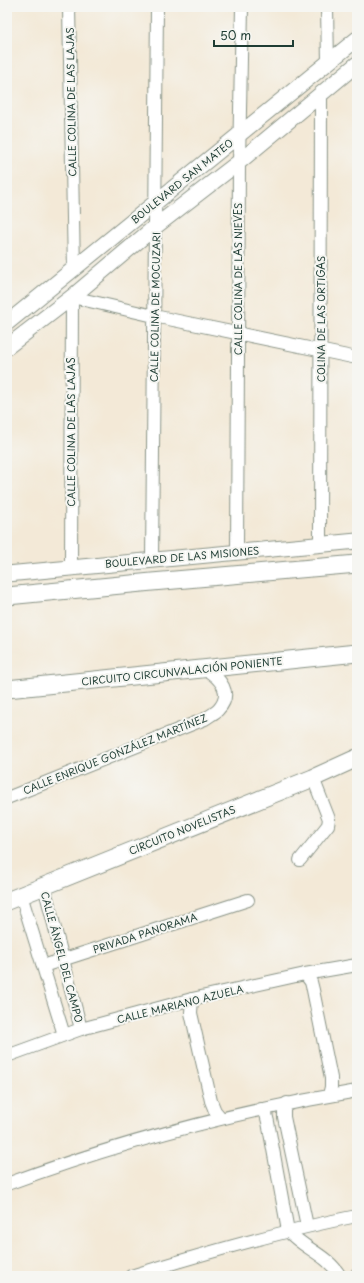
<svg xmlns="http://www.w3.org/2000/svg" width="364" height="1283" viewBox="0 0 364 1283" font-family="'Playpen Sans',sans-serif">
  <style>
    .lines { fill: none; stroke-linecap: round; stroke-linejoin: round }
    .minor-casing { stroke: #899386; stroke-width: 14 }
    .tertiary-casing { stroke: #899386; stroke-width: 17 }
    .secondary-casing { stroke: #899386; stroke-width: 19 }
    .minor { stroke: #fff; stroke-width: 12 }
    .tertiary { stroke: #fff; stroke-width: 15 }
    .secondary { stroke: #fff; stroke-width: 17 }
    .labels { text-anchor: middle; stroke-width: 4; stroke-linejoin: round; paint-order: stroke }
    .street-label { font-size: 10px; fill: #1f3d34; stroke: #f6f6f2 }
  </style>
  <rect width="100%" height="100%" fill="#f6f6f2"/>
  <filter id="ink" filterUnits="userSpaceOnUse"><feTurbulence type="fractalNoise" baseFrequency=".025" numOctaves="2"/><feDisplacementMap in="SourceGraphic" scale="8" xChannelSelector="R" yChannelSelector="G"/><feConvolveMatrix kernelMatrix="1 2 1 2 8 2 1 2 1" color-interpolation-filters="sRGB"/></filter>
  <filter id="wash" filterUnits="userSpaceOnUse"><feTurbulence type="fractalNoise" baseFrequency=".012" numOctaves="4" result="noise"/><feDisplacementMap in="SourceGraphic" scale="16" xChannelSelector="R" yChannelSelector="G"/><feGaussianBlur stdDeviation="0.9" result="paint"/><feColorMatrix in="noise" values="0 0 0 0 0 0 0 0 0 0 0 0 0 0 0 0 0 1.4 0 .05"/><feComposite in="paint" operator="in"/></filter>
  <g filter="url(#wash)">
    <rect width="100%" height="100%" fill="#f3e9d7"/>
  </g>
  <g filter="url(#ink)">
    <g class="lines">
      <defs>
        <g id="minor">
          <path d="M69 7 74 270"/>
          <path d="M327 7 328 63"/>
          <path d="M320 544 321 93"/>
          <path d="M237 552 239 162 242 7"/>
          <path d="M152 560 157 7"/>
          <path d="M71 568 72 297 154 316 357 358"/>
          <path d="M7 798 205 719C209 716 215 713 218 710 234 693 220 678 205 669"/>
          <path d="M300 860 328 825 329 819 313 778"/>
          <path d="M44 886 81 1029"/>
          <path d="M21 895 64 1035"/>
          <path d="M43 966 248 900"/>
          <path d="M305 974 311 982 313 990 331 1078V1087L329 1095"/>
          <path d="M192 999 191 1013 211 1101 215 1111 221 1118"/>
          <path d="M7 1056 81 1029 192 999 305 974 357 965"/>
          <path d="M287 1103 284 1110V1117L307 1226"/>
          <path d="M261 1109 266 1114 268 1122 288 1231"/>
          <path d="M7 1184C121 1142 237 1111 357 1091"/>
          <path d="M288 1231C304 1249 328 1255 340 1276"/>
          <path d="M131 1276C205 1253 280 1231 357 1216"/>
          <path d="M356 1276 357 1274"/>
        </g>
        <g id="tertiary">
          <path d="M7 323 357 39"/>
          <path d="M7 347 72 297 156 226 239 162 357 64"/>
          <path d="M7 574 357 541"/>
        </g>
        <g id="secondary">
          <path d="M7 596 152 582 357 564"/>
          <path d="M7 689 357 653"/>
          <path d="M7 901 313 778 357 758"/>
        </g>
      </defs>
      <!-- minor casing -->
      <use href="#minor" class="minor-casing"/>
      <!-- tertiary casing -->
      <use href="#tertiary" class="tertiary-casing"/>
      <!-- secondary casing -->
      <use href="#secondary" class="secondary-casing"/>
      <!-- minor -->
      <use href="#minor" class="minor"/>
      <!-- tertiary -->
      <use href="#tertiary" class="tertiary"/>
      <!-- secondary -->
      <use href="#secondary" class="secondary"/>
    </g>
  </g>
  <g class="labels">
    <!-- street labels -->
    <g class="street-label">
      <text transform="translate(71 102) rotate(-91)" y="4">CALLE COLINA DE LAS LAJAS</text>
      <text transform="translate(182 181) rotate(-39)" y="4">BOULEVARD SAN MATEO</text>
      <text transform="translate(238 279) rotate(-90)" y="4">CALLE COLINA DE LAS NIEVES</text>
      <text transform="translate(155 307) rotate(-89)" y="4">CALLE COLINA DE MOCUZARI</text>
      <text transform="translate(321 319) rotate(-90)" y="4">COLINA DE LAS ORTIGAS</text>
      <text transform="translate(71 432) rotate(-90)" y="4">CALLE COLINA DE LAS LAJAS</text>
      <text transform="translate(182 557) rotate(-5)" y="4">BOULEVARD DE LAS MISIONES</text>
      <text transform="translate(182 671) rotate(-6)" y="4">CIRCUITO CIRCUNVALACIÓN PONIENTE</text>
      <text transform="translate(115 754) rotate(-22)" y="4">CALLE ENRIQUE GONZÁLEZ MARTÍNEZ</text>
      <text transform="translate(182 830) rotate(-22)" y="4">CIRCUITO NOVELISTAS</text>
      <text transform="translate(145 933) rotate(-18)" y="4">PRIVADA PANORAMA</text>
      <text transform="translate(62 957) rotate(75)" y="4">CALLE ÁNGEL DEL CAMPO</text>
      <text transform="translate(180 1004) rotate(-14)" y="4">CALLE MARIANO AZUELA</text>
    </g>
  </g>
  <!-- margin -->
  <rect width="364" height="1283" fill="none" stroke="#f6f6f2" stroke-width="24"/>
  <!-- scale -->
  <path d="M214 40v6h79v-6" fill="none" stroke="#1f3d34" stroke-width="2"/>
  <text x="220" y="40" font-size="12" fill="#1f3d34" stroke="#f6f6f2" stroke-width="3" paint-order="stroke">50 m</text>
</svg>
